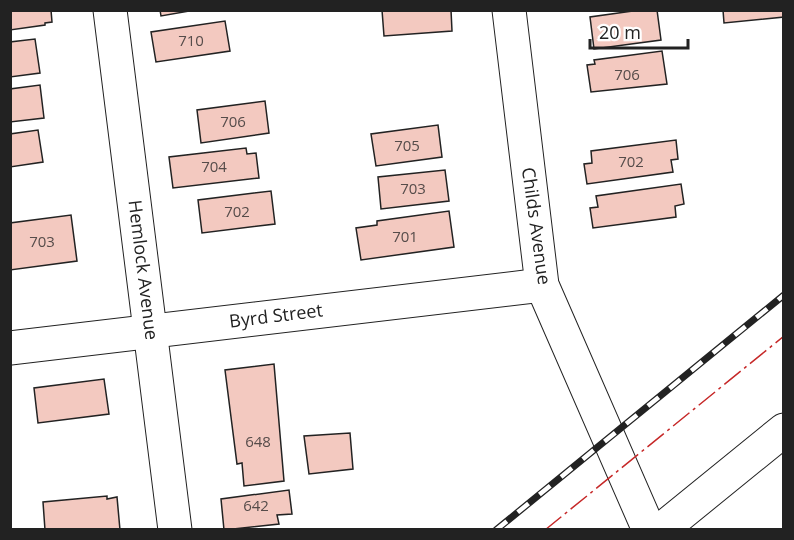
<svg xmlns="http://www.w3.org/2000/svg" width="794" height="540" viewBox="0 0 794 540" font-family="'Open Sans',sans-serif">
  <style>
    .building { fill: #f3c9c0; stroke: #222; stroke-width: 1.5 }
    .lines { fill: none; stroke-linecap: round; stroke-linejoin: round }
    .minor-casing { stroke: #222; stroke-width: 35 }
    .major-casing { stroke: #222; stroke-width: 35 }
    .minor { stroke: #fff; stroke-width: 33 }
    .major { stroke: #fff; stroke-width: 33 }
    .rail-casing { stroke: #222; stroke-width: 7 }
    .rail { stroke: #fff; stroke-width: 4.5; stroke-dasharray: 14; stroke-linecap: butt }
    .power { stroke: #c62828; stroke-width: 1.5; stroke-dasharray: 21 4.5 3 4.5; stroke-linecap: butt }
    .labels { text-anchor: middle; stroke-width: 4.5; stroke-linejoin: round; paint-order: stroke }
    .number-label { font-size: 15px; fill: #564c4a }
    .street-label { font-size: 18px; fill: #222; stroke: #fff }
  </style>
  <rect width="100%" height="100%" fill="#fff"/>
  <!-- building -->
  <g class="building">
    <path d="M10 10H51L52 22 45 23V25L10 30Z"/>
    <path d="M160 10H195L161 16Z"/>
    <path d="M382 10H451L452 31 384 36Z"/>
    <path d="M640 10H657L661 40 594 49 590 17Z"/>
    <path d="M723 10H784V17L724 23Z"/>
    <path d="M225 21 230 51 156 62 151 32Z"/>
    <path d="M35 39 40 73 10 77V42Z"/>
    <path d="M662 51 667 84 591 92 587 65 595 64 594 60Z"/>
    <path d="M40 85 44 118 10 122V89Z"/>
    <path d="M265 101 269 133 201 143 197 110Z"/>
    <path d="M438 125 442 157 376 166 371 134Z"/>
    <path d="M38 130 43 162 10 167V134Z"/>
    <path d="M676 140 678 159 671 160 673 172 587 184 584 164 592 163 591 151Z"/>
    <path d="M246 148 247 154 256 153 259 178 173 188 169 157Z"/>
    <path d="M445 170 449 201 381 209 378 177Z"/>
    <path d="M681 184 684 204 675 206 676 217 593 228 590 208 598 207 596 196Z"/>
    <path d="M271 191 275 224 202 233 198 200Z"/>
    <path d="M449 211 454 247 361 260 356 228 377 225V221Z"/>
    <path d="M71 215 77 261 10 270V223Z"/>
    <path d="M274 364 284 481 244 486 242 463 237 464 225 370Z"/>
    <path d="M104 379 109 414 38 423 34 388Z"/>
    <path d="M350 433 353 469 309 474 304 436Z"/>
    <path d="M289 490 292 514 277 515 279 524 224 530 221 499Z"/>
    <path d="M107 496V499L117 497 120 530H45L43 502Z"/>
  </g>
  <g class="lines">
    <defs>
      <g id="minor">
        <path d="M110 10 175 530"/>
        <path d="M509 10 542 285 649 530"/>
        <path d="M10 348 542 285"/>
      </g>
      <path id="major" d="M661 530 784 430"/>
    </defs>
    <!-- minor casing -->
    <use href="#minor" class="minor-casing"/>
    <!-- major casing -->
    <use href="#major" class="major-casing"/>
    <!-- minor -->
    <use href="#minor" class="minor"/>
    <!-- major -->
    <use href="#major" class="major"/>
    <defs>
      <path id="rail" d="M496 530 784 295"/>
    </defs>
    <!-- rail casing -->
    <use href="#rail" class="rail-casing"/>
    <!-- rail -->
    <use href="#rail" class="rail"/>
    <!-- power -->
    <path class="power" d="M545 530 784 336"/>
  </g>
  <g class="labels">
    <!-- number labels -->
    <g class="number-label">
      <text x="191" y="46">710</text>
      <text x="627" y="80">706</text>
      <text x="233" y="127">706</text>
      <text x="407" y="151">705</text>
      <text x="631" y="167">702</text>
      <text x="214" y="172">704</text>
      <text x="413" y="194">703</text>
      <text x="237" y="217">702</text>
      <text x="405" y="242">701</text>
      <text x="42" y="247">703</text>
      <text x="258" y="447">648</text>
      <text x="256" y="511">642</text>
    </g>
    <!-- street labels -->
    <g class="street-label">
      <text transform="translate(536 226) rotate(82)" y="6">Childs Avenue</text>
      <text transform="translate(143 270) rotate(83)" y="6">Hemlock Avenue</text>
      <text transform="translate(276 316) rotate(-7)" y="6">Byrd Street</text>
    </g>
  </g>
  <!-- border -->
  <rect width="794" height="540" fill="none" stroke="#222222" stroke-width="24"/>
  <!-- scale -->
  <path d="M590 39v9h98v-9" fill="none" stroke="#222222" stroke-width="3"/>
  <text x="599" y="39" font-size="18" fill="#222222" stroke="#ffffff" stroke-width="4.5" paint-order="stroke">20 m</text>
</svg>
